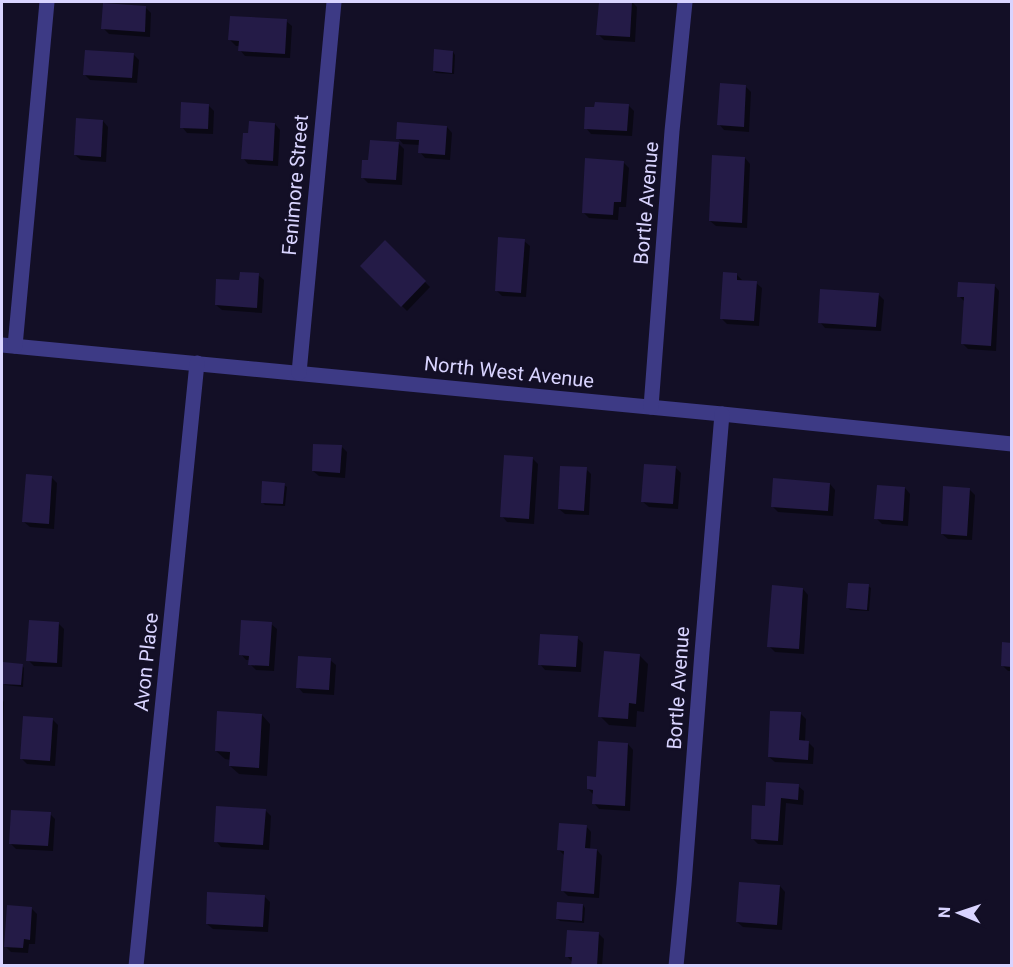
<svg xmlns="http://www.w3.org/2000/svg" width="1013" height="967" viewBox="0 0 1013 967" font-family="Roboto,sans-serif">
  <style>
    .shadow { fill: #0007 }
    .building { fill: #241b47 }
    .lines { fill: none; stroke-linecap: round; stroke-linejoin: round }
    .street { stroke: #3d3a85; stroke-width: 15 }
    .labels { text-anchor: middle; stroke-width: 5; stroke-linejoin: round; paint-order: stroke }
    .street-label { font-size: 20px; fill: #d9d4ff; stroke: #130f26 }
  </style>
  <rect width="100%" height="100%" fill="#130f26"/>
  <!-- shadow -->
  <g class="shadow">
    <path d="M600 2H632L637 7 635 42 604 40 598 34Z"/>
    <path d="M146 8 151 13 150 37 109 34 103 28Z"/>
    <path d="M286 21 292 26 290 58 245 56 240 50V46H236L230 40Z"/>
    <path d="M2 36 3 38 2 75Z"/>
    <path d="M453 52 455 55 454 74 436 73 434 71Z"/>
    <path d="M133 54 139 60 137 83 90 80 85 75Z"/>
    <path d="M745 86 751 92 749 132 724 130 719 124Z"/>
    <path d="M208 105 214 111 213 134 187 133 182 127Z"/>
    <path d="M628 105 634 111 632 136 591 134 586 128Z"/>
    <path d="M103 121 108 127 106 162 81 160 75 155Z"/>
    <path d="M275 124 280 130 278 166 248 164 243 158Z"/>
    <path d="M447 127 452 133 450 160 425 158 420 152V145L403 144 398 138Z"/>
    <path d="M398 143 404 149 402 185 368 183 362 177 370 161Z"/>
    <path d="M745 158 750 164 747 228 716 226 710 221Z"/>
    <path d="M623 162 629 168 626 207H619L618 220 589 218 583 212Z"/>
    <path d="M524 241 530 246 526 297 502 296 496 290Z"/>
    <path d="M385 242 430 287 407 311 362 266Z"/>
    <path d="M258 275 264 280 262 313 222 310 216 305 240 282Z"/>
    <path d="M737 275 742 280 756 283 762 288 759 326 727 324 722 319Z"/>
    <path d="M994 285 999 291 996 351 968 349 962 343 965 302 959 296Z"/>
    <path d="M878 294 884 300 881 331 825 328 820 322Z"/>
    <path d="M341 446 347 452 345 478 319 476 313 471Z"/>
    <path d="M532 458 538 464 534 524 507 522 502 516Z"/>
    <path d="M675 467 681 473 678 509 649 507 643 502Z"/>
    <path d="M586 469 591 474 589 515 565 514 559 509Z"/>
    <path d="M51 477 57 483 54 529 30 527 24 522Z"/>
    <path d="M830 484 835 490 833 516 778 512 772 506Z"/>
    <path d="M284 485 287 487 285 506 265 505 262 502Z"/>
    <path d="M905 488 910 494 908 526 882 524 876 518Z"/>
    <path d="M969 489 975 495 972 540 948 539 942 534Z"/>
    <path d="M868 586 871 588 869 611 850 610 848 608Z"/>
    <path d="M803 589 808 595 804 654 775 652 769 646Z"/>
    <path d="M59 624 64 629 62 667 34 666 28 660Z"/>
    <path d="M271 624 277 629 274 671 256 670 250 664V660H246L241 654Z"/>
    <path d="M577 638 583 643 581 672 545 670 540 664Z"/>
    <path d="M1012 644V671H1008L1002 665Z"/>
    <path d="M639 655 648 664 644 712 637 711 636 727 609 725 600 716Z"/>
    <path d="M330 660 336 665 334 695 303 693 298 687Z"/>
    <path d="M22 665 24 668 23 687 5 685 3 683Z"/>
    <path d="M2 699 4 702 3 728H2Z"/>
    <path d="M801 714 806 719 805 742H808L814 748 813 764 775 762 769 757Z"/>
    <path d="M262 715 270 724 267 776 239 774 230 766 231 760 225 759 216 751Z"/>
    <path d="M52 719 58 725 55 766 27 764 22 759Z"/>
    <path d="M628 744 633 750 630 811 599 809 594 803V795L588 789Z"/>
    <path d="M798 786 804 791 803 805 786 803 783 845 758 844 752 838 767 808Z"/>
    <path d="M265 810 271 816 269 850 221 847 216 841Z"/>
    <path d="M50 814 55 819 53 851 16 849 10 843Z"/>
    <path d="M586 826 591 832 590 850H597L602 856 599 898 568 896 563 891 565 856 559 850Z"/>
    <path d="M780 886 785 892 782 930 743 927 737 922Z"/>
    <path d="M264 896 270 902 268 932 213 929 207 924Z"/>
    <path d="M583 905 585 908 584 923 560 921 557 919Z"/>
    <path d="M32 909 37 914 35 944H29L28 953 11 952 5 946Z"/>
    <path d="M598 933 604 939 602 966H573L572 962 567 956Z"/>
  </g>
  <!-- building -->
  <g class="building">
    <path d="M599 2H632L630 37 596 35Z"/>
    <path d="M103 3 146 6 145 32 101 29Z"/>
    <path d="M230 16 287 19 285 54 238 51 239 41 228 40Z"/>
    <path d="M434 49 453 51 452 73 433 71Z"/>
    <path d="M85 50 134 53 132 78 83 75Z"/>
    <path d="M720 83 746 85 744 127 717 125Z"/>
    <path d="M181 102 209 104 208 129 180 128Z"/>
    <path d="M595 102 629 104 627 131 584 129 585 107H594Z"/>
    <path d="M76 118 103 120 101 157 74 155Z"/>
    <path d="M249 121 275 123 273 161 241 159 243 133H248Z"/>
    <path d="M397 122 447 126 445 155 418 153 419 140 396 139Z"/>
    <path d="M370 140 399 142 396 180 361 178 362 160H368Z"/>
    <path d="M712 155 745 157 742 223 709 221Z"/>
    <path d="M585 158 624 161 621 202H614L613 215 582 213Z"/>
    <path d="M498 237 525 239 521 293 495 291Z"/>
    <path d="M385 240 426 281 401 307 360 266Z"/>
    <path d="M240 272 259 273 257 308 215 305 216 279 239 280Z"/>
    <path d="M723 272 737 273V280L757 281 754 321 720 319Z"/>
    <path d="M958 282 995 284 991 346 961 344 964 297H957Z"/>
    <path d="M820 289 879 293 876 327 818 323Z"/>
    <path d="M313 444 342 445 340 473 312 471Z"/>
    <path d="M504 455 533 457 529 519 500 517Z"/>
    <path d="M644 464 676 466 673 504 641 502Z"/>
    <path d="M560 466 587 467 584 511 558 509Z"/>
    <path d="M26 474 52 476 49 524 22 522Z"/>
    <path d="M773 478 830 483 828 511 771 507Z"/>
    <path d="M262 481 285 483 283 504 261 503Z"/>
    <path d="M877 485 905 487 903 521 874 519Z"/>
    <path d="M943 486 970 488 967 536 941 534Z"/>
    <path d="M848 583 869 584 867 610 846 608Z"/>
    <path d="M772 585 803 588 799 649 767 647Z"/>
    <path d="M29 620 59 622 57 663 26 661Z"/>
    <path d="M241 620 272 622 269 666 248 665 249 656 239 655Z"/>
    <path d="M540 634 578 636 576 667 538 665Z"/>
    <path d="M1002 642 1012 643V667L1001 666Z"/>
    <path d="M604 651 640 654 636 704 629 703 628 719 598 717Z"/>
    <path d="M298 656 331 658 329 690 296 688Z"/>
    <path d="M3 662 23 664 21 685 2 684Z"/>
    <path d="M217 711 262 714 259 768 229 766 230 752 215 751Z"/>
    <path d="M770 711 801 712 799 740 809 741 808 760 768 757Z"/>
    <path d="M23 716 53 718 50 761 20 759Z"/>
    <path d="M598 741 628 743 625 806 592 804 593 790 587 789V776L596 777Z"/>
    <path d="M766 782 799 784 798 800 781 798 778 841 751 839 752 805 765 806Z"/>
    <path d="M216 806 266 809 263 845 214 842Z"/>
    <path d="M11 810 51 812 48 846 9 844Z"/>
    <path d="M559 823 587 825 585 848 597 849 594 894 561 891 564 851 557 850Z"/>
    <path d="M739 882 780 885 777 925 736 922Z"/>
    <path d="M207 892 265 895 263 927 206 924Z"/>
    <path d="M557 902 583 904 582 921 556 919Z"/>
    <path d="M7 905 32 907 30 940 24 939 23 948 4 947Z"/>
    <path d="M567 930 599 932 597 966H571L572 957H565Z"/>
  </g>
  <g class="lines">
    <!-- street -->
    <g class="street">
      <path d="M2 345 722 414 1012 444"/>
      <path d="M15 346 47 2"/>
      <path d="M299 373 334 2"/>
      <path d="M651 407 672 131 685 2"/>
      <path d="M136 966 197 363"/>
      <path d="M676 966 684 884 702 652 722 414"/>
    </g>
  </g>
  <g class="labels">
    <!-- street labels -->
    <g class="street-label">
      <text transform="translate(295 185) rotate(-85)" y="7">Fenimore Street</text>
      <text transform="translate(646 203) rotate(-85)" y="7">Bortle Avenue</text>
      <text transform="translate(509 372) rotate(6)" y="7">North West Avenue</text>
      <text transform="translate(146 662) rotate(-84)" y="7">Avon Place</text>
      <text transform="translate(678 688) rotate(-86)" y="7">Bortle Avenue</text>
    </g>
  </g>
  <!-- border -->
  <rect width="1013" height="967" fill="none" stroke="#d9d4ff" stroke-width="6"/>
  <!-- north arrow -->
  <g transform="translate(959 913) rotate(272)" stroke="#130f26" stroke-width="4.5" paint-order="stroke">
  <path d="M0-4.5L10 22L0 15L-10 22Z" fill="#d9d4ff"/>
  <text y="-9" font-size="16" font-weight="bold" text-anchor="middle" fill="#d9d4ff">N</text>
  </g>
</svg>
